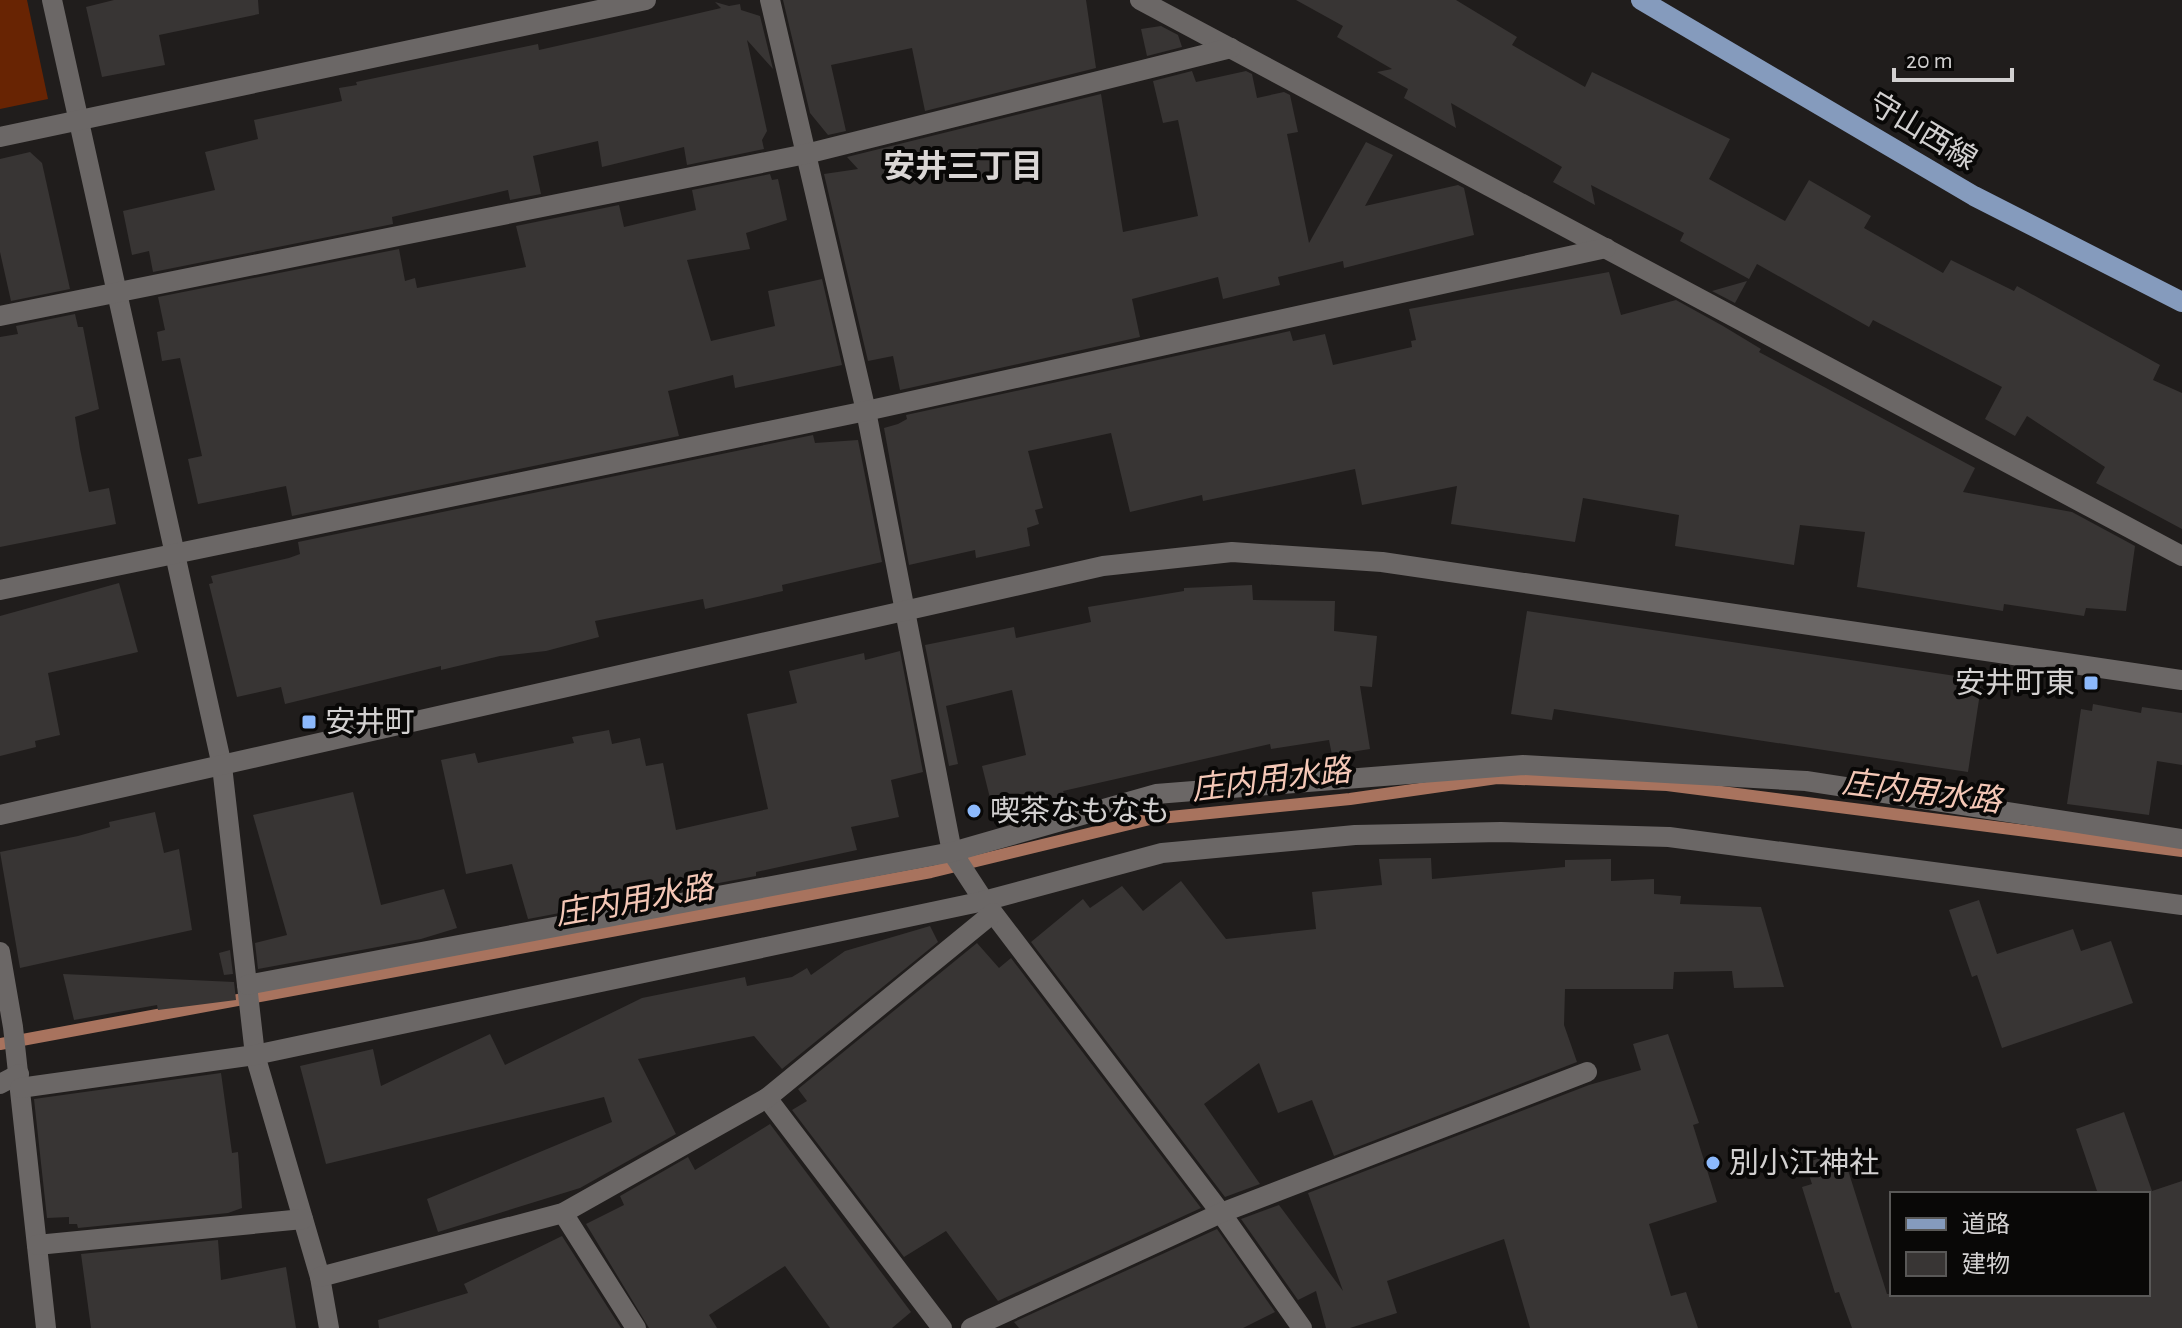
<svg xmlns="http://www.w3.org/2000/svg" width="2182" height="1328" viewBox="0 0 2182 1328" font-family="'Alegreya Sans','Noto Sans JP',sans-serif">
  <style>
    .green { fill: #682403 }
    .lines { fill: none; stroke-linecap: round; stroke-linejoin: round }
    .stream { stroke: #a8735e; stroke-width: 12 }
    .building { fill: #383534 }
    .minor { stroke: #6b6766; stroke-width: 20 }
    .major { stroke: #859bbd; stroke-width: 20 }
    .poi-dot { fill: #8cb9fc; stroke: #090807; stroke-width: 3 }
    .labels { text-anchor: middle; stroke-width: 8; stroke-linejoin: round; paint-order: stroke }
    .street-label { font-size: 30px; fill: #d2d0d0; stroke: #090807 }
    .poi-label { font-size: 30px; fill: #d2d0d0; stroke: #090807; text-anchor: start }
    .neighbourhood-label { font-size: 32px; font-weight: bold; fill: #dad6d5; stroke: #090807 }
    .water-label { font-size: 32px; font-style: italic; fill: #f4c7b6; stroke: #090807 }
  </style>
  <rect width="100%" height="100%" fill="#201d1c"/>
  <!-- green -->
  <path class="green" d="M0 0H27L48 99 0 109Z"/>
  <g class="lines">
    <!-- stream -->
    <path class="stream" d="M0 1044 931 872 1150 819 1350 799 1497 778 1667 785 2182 851"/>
  </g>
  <!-- building -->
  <g class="building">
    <path d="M114 0H258L259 14 159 35 165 65 102 77 86 7Z"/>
    <path d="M783 0H1086L1096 68 925 111 912 48 831 65 846 131 828 135 810 113Z"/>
    <path d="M1296 0H1456L1517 37 1512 45 1585 87 1592 72 1730 139 1709 179 1785 221 1809 180 1871 216 1864 228 1943 273 1951 260 2014 291 2017 286 2160 365 2153 380 2182 393V529L2096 483 2105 467 2027 416 2015 436 1985 419 2002 387 1873 320 1869 327 1757 264 1749 279 1680 241 1684 233 1591 185 1595 205 1553 182 1562 167 1451 103 1456 128 1404 98 1408 89 1377 72 1392 69 1337 37 1343 26Z"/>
    <path d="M715 2 729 6 740 4 741 10 760 16 773 69 747 40 767 131 762 140 764 149 687 165 684 147 602 167 598 141 533 156 541 194 510 200 508 190 392 217 393 224 153 272 149 251 132 255 123 211 215 190 205 152 258 139 254 120 342 101 339 88 357 85 356 82 538 44 539 50 597 37 721 8Z"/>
    <path d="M1161 26 1178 35 1182 47 1147 56 1141 29Z"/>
    <path d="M1192 71 1196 82 1246 71 1252 74 1257 98 1284 92 1290 95 1298 132 1287 134 1309 243 1366 142 1393 155 1365 206 1458 185 1464 188 1474 235 1344 268 1343 261 1278 277 1280 285 1223 299 1218 277 1132 299 1140 337 900 390 893 356 868 361 824 174 858 169 847 157 1101 94 1123 232 1198 216 1178 120 1163 123 1153 81Z"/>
    <path d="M30 152 42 163 70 289 11 301 0 252V159Z"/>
    <path d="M770 174 772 180 778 179 787 220 746 233 750 249 687 260 711 341 775 326 768 291 822 279 842 365 735 388 733 375 668 391 679 436 292 516 286 486 198 504 188 459 202 456 180 358 162 361 157 332 165 330 158 297 399 249 405 281 415 278 417 288 526 267 516 226 619 205 624 227 696 210 692 190Z"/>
    <path d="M1609 272 1621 315 1676 300 1723 326 1761 349 1759 352 1975 468 1963 492 2072 512 2135 546 2126 611 2086 608 2084 616 2004 604 2003 611 1857 587 1865 532 1800 525 1794 565 1675 546 1679 515 1583 498 1575 542 1451 524 1457 486 1362 505 1355 469 1203 501 1202 495 1130 512 1111 433 1028 451 1043 508 1035 510 1039 524 1027 528 1030 546 976 558 975 550 909 565 884 428 898 424 907 419 906 415 1290 331 1293 341 1325 334 1333 365 1412 347 1411 341 1416 340 1409 309Z"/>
    <path d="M1747 281 1735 303 1712 291Z"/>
    <path d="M75 314 78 327H83L99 409 75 417 80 449 89 492 109 488 116 524 0 547V337L18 334 16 326Z"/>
    <path d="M813 435 815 443 858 440 882 562 782 585 783 591 705 609 703 599 595 621 599 637 546 651 500 656 441 670V666L285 704 281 687 237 697 209 584 213 583 211 576 289 558 300 554 298 542Z"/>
    <path d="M119 583 138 652 48 673 60 735 35 741 36 747 0 756V616Z"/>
    <path d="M1252 585 1253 600 1335 601 1334 631 1377 636 1372 687 1360 686 1370 749 1332 755 1329 740 1271 749 1270 744 1063 791 1065 796 994 814 982 766 1026 755 1012 690 946 706 958 764 949 766 925 645 1014 627 1016 638 1091 622 1088 607 1184 591V588Z"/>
    <path d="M1527 611 1982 680 1968 772 1554 709 1552 720 1511 714Z"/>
    <path d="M900 651 923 772 891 780 899 817 851 827 857 850 756 872V876L528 919 512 864 466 874 441 760 475 753 478 763 574 743 572 737 609 730 612 744 640 738 646 766 663 763 676 830 768 809 747 714 797 703 789 671 864 653 865 660Z"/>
    <path d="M2093 704 2141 713 2142 707 2182 713V765L2157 761 2149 815 2067 804 2081 709 2092 711Z"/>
    <path d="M353 792 381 905 444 889 457 928 421 939 258 969 255 943 287 935 253 815Z"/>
    <path d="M155 812 164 853 179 849 192 930 20 968 0 852 78 836 110 827 109 822Z"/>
    <path d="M1431 858 1432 879 1565 867V860L1611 859V881L1654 879V894L1681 896 1680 904 1761 907 1784 987 1734 988 1732 971 1674 972 1673 989H1565L1564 1025 1577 1062 1334 1156 1312 1100 1278 1113 1259 1063 1204 1104 1260 1184 1225 1197 1031 942 1083 899 1090 908 1122 886 1143 911 1181 881 1226 939 1316 929 1312 892 1382 885 1379 859Z"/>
    <path d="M1979 900 1997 954 2073 929 2081 951 2111 941 2133 1003 2002 1048 1977 975 1972 977 1949 910Z"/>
    <path d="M930 926 938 942 782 1069 754 1036 638 1059 676 1134 580 1188 438 1232 427 1199 612 1122 604 1097 326 1164 300 1066 373 1049 381 1086 490 1034 505 1065 642 998 745 977 747 986 792 977 807 968 811 975 845 951Z"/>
    <path d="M977 943 999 968 1011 958 1201 1208 998 1301 946 1231 904 1257 792 1110 807 1101 798 1089Z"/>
    <path d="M230 950 233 974 224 975 219 953Z"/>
    <path d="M63 974 234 982 236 1000 158 1010 157 1005 74 1020Z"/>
    <path d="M1668 1034 1699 1123 1693 1125 1717 1202 1649 1224 1671 1296 1686 1292 1698 1328H1530L1504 1239 1387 1281 1397 1313 1350 1328H1326L1316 1291 1298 1300 1241 1219 1279 1205 1343 1291 1308 1193 1589 1085 1641 1070 1633 1044Z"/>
    <path d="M221 1073 232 1153 238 1152 242 1208 228 1213 78 1228 77 1224H69V1217L47 1218 34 1099Z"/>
    <path d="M2124 1112 2152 1191 2182 1181V1328H1852L1839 1292 1835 1293 1802 1187 1812 1184 1805 1163 1842 1151 1887 1294H2148V1194H2098L2076 1129Z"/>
    <path d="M770 1124 911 1312 892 1328H830L785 1266 709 1315 717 1328H649L586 1224 624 1205 620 1196 688 1157 695 1170Z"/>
    <path d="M1217 1229 1275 1312 1243 1328H1019L1014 1322Z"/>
    <path d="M562 1236 621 1328H379L378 1320 468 1293 464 1284Z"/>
    <path d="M218 1240 221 1280 286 1267 296 1328H91L81 1254Z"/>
  </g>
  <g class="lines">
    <!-- minor -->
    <g class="minor">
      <path d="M52 0 222 766 255 1055 320 1277 329 1328"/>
      <path d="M770 0 866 411 952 852 984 901 1221 1213 1302 1328"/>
      <path d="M1140 0 2182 556"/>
      <path d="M0 137 646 0"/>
      <path d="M0 316 806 154 1231 48"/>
      <path d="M0 590 866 411 1606 248"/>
      <path d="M0 815 1103 566 1232 552 1382 562 2182 680"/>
      <path d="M0 952 13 1027 46 1328"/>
      <path d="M247 985 952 852 1156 794 1523 765 1806 781 2182 839"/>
      <path d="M0 1084 19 1074"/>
      <path d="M20 1088 255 1055 984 901 1162 853 1355 835 1501 832 1669 837 2182 905"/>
      <path d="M767 1098 942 1328"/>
      <path d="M563 1213 636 1328"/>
      <path d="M37 1245 303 1219"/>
      <path d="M320 1277 563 1213 767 1098 993 913"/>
      <path d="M971 1328 1221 1213 1587 1072"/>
    </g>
    <!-- major -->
    <path class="major" d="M1641 0 1974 196 2182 302"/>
  </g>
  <!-- markers -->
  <g class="poi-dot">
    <rect x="2083" y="675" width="16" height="16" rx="4"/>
    <rect x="301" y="714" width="16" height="16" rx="4"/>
    <circle cx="974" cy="811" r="8"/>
    <circle cx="1713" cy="1163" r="8"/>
  </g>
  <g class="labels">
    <!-- street labels -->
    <g class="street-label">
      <text transform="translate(1923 131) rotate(31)" y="10">守山西線</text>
    </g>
    <!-- poi labels -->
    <g class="poi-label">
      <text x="2075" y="693" text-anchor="end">安井町東</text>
      <text x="325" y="732">安井町</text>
      <text x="990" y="821">喫茶なもなも</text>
      <text x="1729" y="1173">別小江神社</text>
    </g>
    <!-- neighbourhood labels -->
    <g class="neighbourhood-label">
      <text x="963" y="177">安井三丁目</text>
    </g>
    <!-- water labels -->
    <g class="water-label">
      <text transform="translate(1271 779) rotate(-7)" y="11">庄内用水路</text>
      <text transform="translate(1922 791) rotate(7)" y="11">庄内用水路</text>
      <text transform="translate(634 900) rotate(-10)" y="11">庄内用水路</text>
    </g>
  </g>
  <!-- legend -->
  <rect x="1890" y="1192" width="260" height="104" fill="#090807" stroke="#595857" stroke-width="2"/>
  <rect x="1906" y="1218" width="40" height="12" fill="#859bbd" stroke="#595857" stroke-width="2"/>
  <text x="1962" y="1232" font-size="24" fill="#d2d0d0">道路</text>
  <rect x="1906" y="1252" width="40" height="24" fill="#383534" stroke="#595857" stroke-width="2"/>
  <text x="1962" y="1272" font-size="24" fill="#d2d0d0">建物</text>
  <!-- scale -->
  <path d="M1894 68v12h118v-12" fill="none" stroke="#d2d0d0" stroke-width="4"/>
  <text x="1906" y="68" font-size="24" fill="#d2d0d0" stroke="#090807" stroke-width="6" paint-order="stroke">20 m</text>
</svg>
